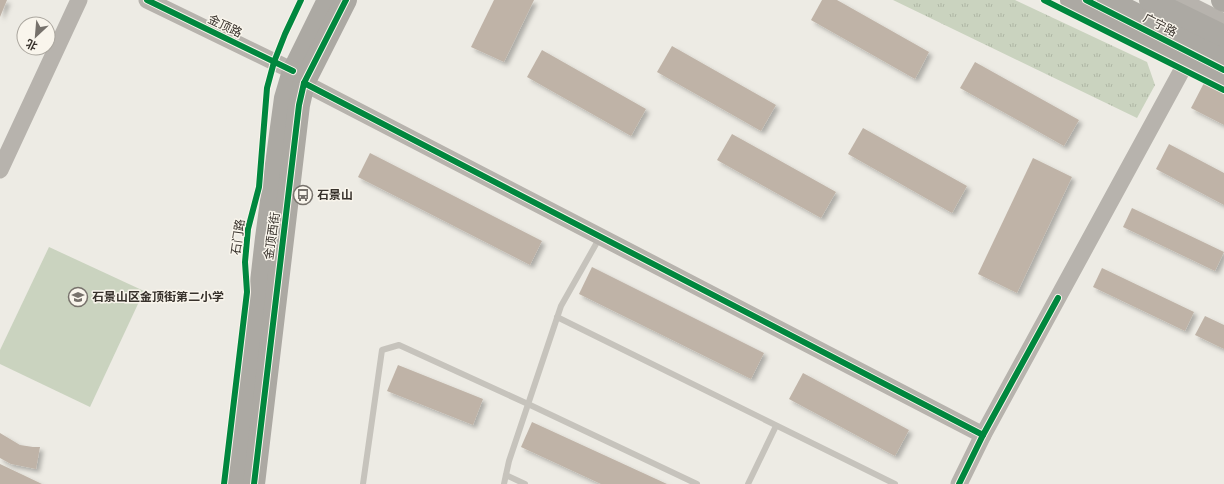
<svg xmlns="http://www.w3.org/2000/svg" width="1224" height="484" viewBox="0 0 1224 484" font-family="'Varela Round','Noto Sans SC',sans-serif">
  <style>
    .park { fill: url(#park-tufts) }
    .pitch { fill: #cad3bf }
    .building { fill: #bfb3a7; filter: url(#shadow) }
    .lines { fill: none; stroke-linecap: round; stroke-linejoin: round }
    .lane { stroke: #c6c3bc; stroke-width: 6 }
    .secondary { stroke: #b7b3ad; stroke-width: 17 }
    .highway { stroke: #aca9a3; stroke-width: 22 }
    .cycleway-casing { stroke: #f9f5ec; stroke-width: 8 }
    .cycleway { stroke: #00873e; stroke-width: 6 }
    .labels { text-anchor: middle; stroke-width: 3; stroke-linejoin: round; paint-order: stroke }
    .street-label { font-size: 12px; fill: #37312b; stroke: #f9f5ec }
    .poi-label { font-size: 12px; font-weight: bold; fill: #37312b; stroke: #f9f5ec; text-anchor: start }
  </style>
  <defs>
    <pattern id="park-tufts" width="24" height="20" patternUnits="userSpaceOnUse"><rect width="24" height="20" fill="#cad3bf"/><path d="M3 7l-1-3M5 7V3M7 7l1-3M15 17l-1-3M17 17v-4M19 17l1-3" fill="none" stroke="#aeb6a4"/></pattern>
    <filter id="shadow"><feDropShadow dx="3.5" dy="3.5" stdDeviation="2" flood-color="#0004"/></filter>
  </defs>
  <rect width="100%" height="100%" fill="#edebe4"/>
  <!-- park -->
  <path class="park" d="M893 0H1015L1147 62 1155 85 1137 118Z"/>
  <!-- pitch -->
  <path class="pitch" d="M49 247 144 291 90 407 0 364V350Z"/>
  <!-- building -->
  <g class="building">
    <path d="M0 0H7L0 17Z"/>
    <path d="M494 0H534L504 62 471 47Z"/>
    <path d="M822 0H837L929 52 915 79 811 20Z"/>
    <path d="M672 46 776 105 761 131 657 72Z"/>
    <path d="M542 50 646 109 631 136 527 77Z"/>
    <path d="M975 62 1079 120 1064 146 960 88Z"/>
    <path d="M1204 83 1224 93V125L1191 108Z"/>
    <path d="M863 128 967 186 952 213 848 154Z"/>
    <path d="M732 134 836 192 821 218 717 160Z"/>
    <path d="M1169 144 1224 173V205L1156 169Z"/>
    <path d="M370 153 542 241 530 265 358 177Z"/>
    <path d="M1033 158 1072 177 1017 293 978 274Z"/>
    <path d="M1132 208 1224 252 1215 271 1123 227Z"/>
    <path d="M592 267 764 353 751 379 579 294Z"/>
    <path d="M1102 268 1194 312 1185 331 1093 287Z"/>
    <path d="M1205 316 1224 325V349L1195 335Z"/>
    <path d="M398 365 483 399 473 425 387 391Z"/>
    <path d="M803 373 909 430 895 456 789 399Z"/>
    <path d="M532 422 667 484H601L521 447Z"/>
    <path d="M0 433 20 445 33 447H40L36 469 11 464 0 458Z"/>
    <path d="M0 464 42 484H0Z"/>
  </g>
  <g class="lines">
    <!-- lane -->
    <g class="lane">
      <path d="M557 317 895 484"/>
      <path d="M506 475 525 484"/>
      <path d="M363 484 382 350 399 345 528 404 697 484"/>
      <path d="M504 484 509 461 561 306 600 237"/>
      <path d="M748 484 776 426"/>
    </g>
    <!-- secondary -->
    <g class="secondary">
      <path d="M147 0 293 71"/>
      <path d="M1180 0 1224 22"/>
      <path d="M304 83 983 435"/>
      <path d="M0 170 79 0"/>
      <path d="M959 484 983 435 1182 70 1189 52"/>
    </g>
    <!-- highway -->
    <g class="highway">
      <path d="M1071 0 1224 77"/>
      <path d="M1108 0 1224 58"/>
      <path d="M1150 0 1224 36"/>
      <path d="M1222 0 1224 1"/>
      <path d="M238 484 266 238 285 98 293 71 328 0"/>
      <path d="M254 484 299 105 304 83 346 0"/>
    </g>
    <defs>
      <g id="cycleway">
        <path d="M147 0 293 71"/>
        <path d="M1044 0 1224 90"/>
        <path d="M1086 0 1224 70"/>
        <path d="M304 83 983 435"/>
        <path d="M224 484 247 292 245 262 248 229 259 187 267 88 274 62 285 34 301 0"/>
        <path d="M254 484 299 105 304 83 346 0"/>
        <path d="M959 484 983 435 1058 298"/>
      </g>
    </defs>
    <!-- cycleway casing -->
    <use href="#cycleway" class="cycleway-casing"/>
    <!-- cycleway -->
    <use href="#cycleway" class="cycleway"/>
  </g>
  <!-- icons -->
  <defs>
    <symbol id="bus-ring" viewBox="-11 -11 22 22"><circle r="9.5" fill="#f9f5ec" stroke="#77726c" stroke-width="1.5"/><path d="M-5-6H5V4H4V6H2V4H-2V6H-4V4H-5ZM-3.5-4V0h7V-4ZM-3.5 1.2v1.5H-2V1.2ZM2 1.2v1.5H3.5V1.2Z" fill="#77726c"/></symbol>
    <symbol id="school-ring" viewBox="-11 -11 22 22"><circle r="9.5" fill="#f9f5ec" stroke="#77726c" stroke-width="1.5"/><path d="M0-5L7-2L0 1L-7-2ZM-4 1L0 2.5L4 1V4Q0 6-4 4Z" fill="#77726c"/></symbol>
  </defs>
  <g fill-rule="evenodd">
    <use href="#bus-ring" x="292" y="184" width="22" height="22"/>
    <use href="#school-ring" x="67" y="286" width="22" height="22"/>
  </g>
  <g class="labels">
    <!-- street labels -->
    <g class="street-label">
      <text transform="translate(1160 25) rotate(27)" y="4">广宁路</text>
      <text transform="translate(225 26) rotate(26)" y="4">金顶路</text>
      <text transform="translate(272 236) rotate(-82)" y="4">金顶西街</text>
      <text transform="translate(238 237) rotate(-82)" y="4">石门路</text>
    </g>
    <!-- poi labels -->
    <g class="poi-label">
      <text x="317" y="199">石景山</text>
      <text x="92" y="301">石景山区金顶街第二小学</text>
    </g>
  </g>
  <!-- north arrow -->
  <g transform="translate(36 36) rotate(206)"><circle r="19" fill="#f9f5ec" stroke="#aba79f"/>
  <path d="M0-3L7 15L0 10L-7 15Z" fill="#77726c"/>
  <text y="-6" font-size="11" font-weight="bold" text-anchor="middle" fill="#37312b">北</text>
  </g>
</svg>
